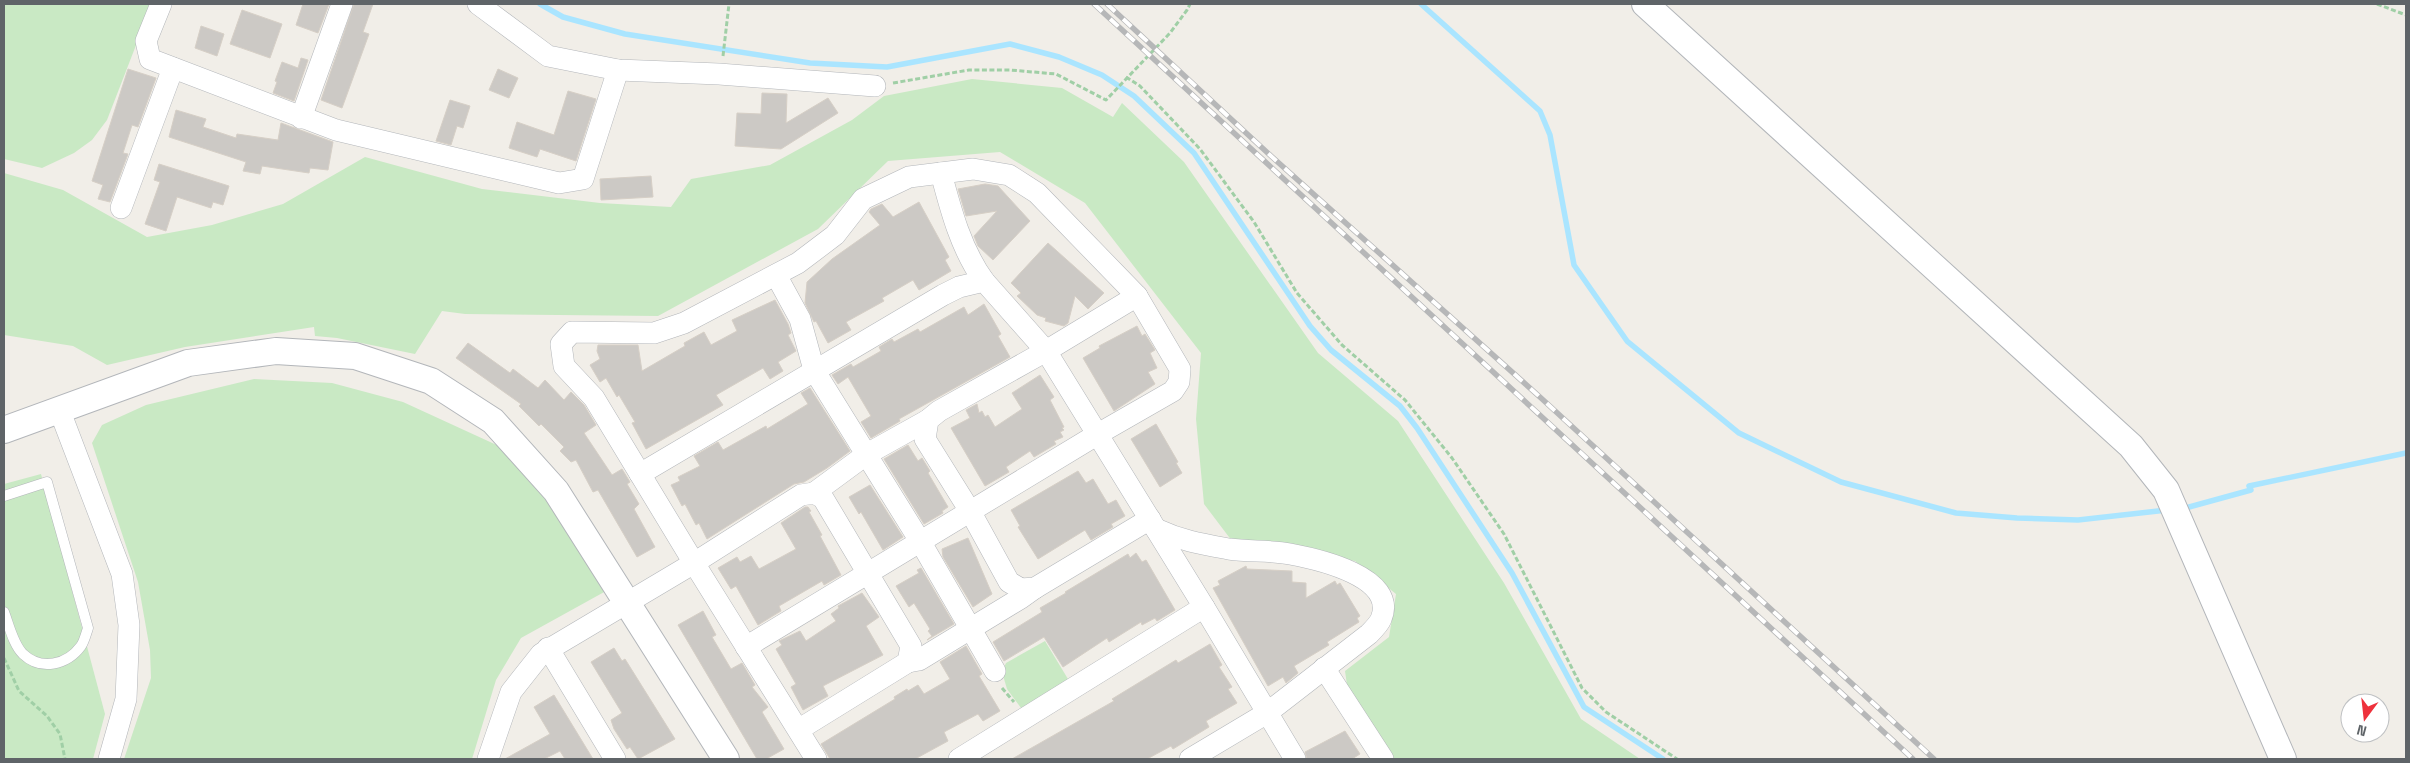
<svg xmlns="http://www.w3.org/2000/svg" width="2410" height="763" viewBox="0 0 2410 763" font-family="'Space Grotesk',sans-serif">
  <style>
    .green { fill: #c9e9c4 }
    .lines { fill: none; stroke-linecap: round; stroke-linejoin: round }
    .stream { stroke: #aae5ff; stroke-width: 5.5 }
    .building { fill: #ccc9c5; stroke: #d6cfc6 }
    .service-casing { stroke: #b3b6ba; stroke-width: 11 }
    .minor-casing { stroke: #b3b6ba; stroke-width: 22 }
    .tertiary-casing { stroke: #b3b6ba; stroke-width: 28 }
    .path { stroke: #a0cfa6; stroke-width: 3; stroke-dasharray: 5 2.5; stroke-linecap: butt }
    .service { stroke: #fff; stroke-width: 10 }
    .minor { stroke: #fff; stroke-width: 21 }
    .tertiary { stroke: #fff; stroke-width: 26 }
    .rail-casing { stroke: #b6b7b8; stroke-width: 5.5 }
    .rail { stroke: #fff; stroke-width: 4; stroke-dasharray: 11; stroke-linecap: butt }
  </style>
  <rect width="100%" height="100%" fill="#f1eee8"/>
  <!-- green -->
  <g class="green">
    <path d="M4 4H152L107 120 92 140 74 153 42 168 4 159Z"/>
    <path d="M972 79 1062 88 1113 117 1122 103 1184 162 1318 353 1398 421 1504 583 1581 719 1640 759H1384L1350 706 1345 671 1389 637 1396 594 1355 561 1232 541 1204 504 1196 419 1201 353 1085 203 1000 152 888 161 818 229 658 316 465 314 442 311 415 354 337 338 315 336 314 327 185 347 107 365 73 346 4 335V173L63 190 147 237 212 225 283 204 365 157 482 189 600 203 671 207 691 179 770 165 852 120 884 96Z"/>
    <path d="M254 379 332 383 403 402 501 447 543 490 606 591 521 638 496 680 472 759H124L151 678 150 650 138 582 92 443 102 425 146 405Z"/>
    <path d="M41 474 105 714 93 759H4V484Z"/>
    <path d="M1045 641 1071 684 1024 712 1007 689 1002 672 1006 663Z"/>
  </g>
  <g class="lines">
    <!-- stream -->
    <g class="stream">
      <path d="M540 4 563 17 625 34 810 63 887 67 1010 44 1059 57 1102 75 1134 96 1194 153 1310 326 1331 350 1400 406 1417 428 1512 573 1584 707 1663 759"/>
      <path d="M1421 4 1540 111 1550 135 1574 265 1627 341 1739 433 1841 482 1956 513 2017 518 2078 520 2167 510"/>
      <path d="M2182 509 2251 490 2249 486 2406 453"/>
    </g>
  </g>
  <!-- building -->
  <g class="building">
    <path d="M303 4H329L318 33 296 25Z"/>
    <path d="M354 4H373L363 32 369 34 342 108 321 100Z"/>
    <path d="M242 10 282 24 270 58 230 44Z"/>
    <path d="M201 26 224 34 217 56 195 48Z"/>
    <path d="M301 58 308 60 294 101 273 93 277 82 275 81 282 62 298 68Z"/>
    <path d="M128 69 156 78 138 127 132 125 123 153 128 154 110 202 98 199 103 185 92 181Z"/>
    <path d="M498 69 518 78 509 98 489 90Z"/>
    <path d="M568 91 596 99 576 161 540 149 537 157 509 148 517 122 554 135Z"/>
    <path d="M762 93 787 94 786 123 828 98 838 113 781 149 735 146 737 113 761 114Z"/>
    <path d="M450 100 470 106 463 128 457 126 451 145 436 141Z"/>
    <path d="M176 110 206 119 203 127 236 138 237 134 278 140 281 123 333 142 328 170 310 168 309 173 262 166 260 174 243 171 246 162 169 137Z"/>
    <path d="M159 164 229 186 223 205 213 202 211 208 177 197 166 231 145 224 160 182 154 180Z"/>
    <path d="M651 176 653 197 601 200 600 179Z"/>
    <path d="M985 184 998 186 1030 221 993 260 978 246 974 236 997 211 966 216 958 189Z"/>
    <path d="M919 202 949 257 945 260 951 271 919 290 913 280 882 298 884 301 846 322 851 330 828 343 816 321 814 322 805 303 807 282 832 259 880 225 869 212 871 209 882 204 893 217Z"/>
    <path d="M1048 243 1104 293 1088 309 1075 296 1068 323 1064 326 1045 321 1046 318 1037 315 1017 296 1021 293 1011 283Z"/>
    <path d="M775 300 788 324 791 333 788 335 796 351 778 362 783 371 770 379 763 368 716 395 723 405 646 449 632 423 635 422 619 395 617 397 606 378 600 382 590 365 600 359 597 351 598 345H638L642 371 685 346 684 343 704 332 711 345 737 331 732 320Z"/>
    <path d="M984 304 1001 334 998 336 1010 357 899 419 900 421 871 438 861 422 871 416 848 377 838 384 832 375 851 364 853 367 881 351 879 347 892 339 894 342 918 329 920 332 964 307 968 315Z"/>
    <path d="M1137 326 1142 336 1145 334 1155 350 1150 353 1157 368 1148 372 1155 384 1114 411 1083 358 1100 348 1099 346Z"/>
    <path d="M468 343 510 373 513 369 538 388 545 380 564 400 571 392 584 405 596 425 584 433 612 475 622 469 630 482 627 484 639 504 634 509 655 547 637 557 598 490 593 492 576 460 571 462 560 451 564 447 541 424 539 426 519 406 521 404 456 358Z"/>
    <path d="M1040 375 1054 397 1050 400 1064 427 1062 428 1064 430 1060 432 1063 437 1054 441 1056 444 1034 457 1030 451 1006 467 1009 472 985 486 951 428 970 418 966 410 977 404 979 413 982 411 985 417 988 415 995 427 1022 409 1012 393Z"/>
    <path d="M810 388 850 451 827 468 804 482 794 484 707 539 699 523 696 525 685 504 682 506 671 485 680 481 678 477 700 466 694 456 718 442 723 450 766 426 767 429 808 404 801 393Z"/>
    <path d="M1156 424 1178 462 1176 463 1182 473 1160 487 1131 439Z"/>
    <path d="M908 445 918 461 922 458 930 471 928 473 948 507 942 511 943 513 924 524 884 459Z"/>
    <path d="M1078 471 1086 483 1093 479 1108 504 1116 500 1125 516 1111 524 1113 527 1091 540 1085 530 1038 559 1018 527 1020 526 1011 510Z"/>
    <path d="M870 485 903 537 883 550 861 512 859 514 849 497Z"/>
    <path d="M805 507H808L811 511 809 512 822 535 820 536 841 575 824 585 822 581 779 606 781 611 758 625 736 586 731 589 718 568 737 557 740 562 751 556 759 569 796 549 781 523Z"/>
    <path d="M968 538 992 594 973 607 943 557 942 549Z"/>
    <path d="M1136 553 1142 562 1146 560 1175 610 1157 621 1155 618 1142 625 1141 622 1109 642 1107 638 1063 667 1044 637 1004 661 993 642 1042 612 1040 608 1066 593 1065 592 1128 554 1130 558Z"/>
    <path d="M1246 566 1247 569 1292 571V582L1306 583V598L1335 581 1337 585 1340 583 1360 616 1357 618 1359 622 1327 642 1329 645 1294 666 1298 673 1286 683 1283 677 1268 686 1213 588 1220 585 1218 581Z"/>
    <path d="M921 568 954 624 927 640 932 636 928 631 930 629 914 603 909 607 896 586 919 573 917 570Z"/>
    <path d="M862 593 879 617 866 626 883 655 823 686 828 696 803 710 791 687 796 684 776 649 782 645 779 641 800 631 806 641 836 621 831 614 839 608 838 606Z"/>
    <path d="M703 611 716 635 712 637 731 669 742 663 755 685 752 687 768 707 762 712 784 749 766 759H757L678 625Z"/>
    <path d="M1210 644 1222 665 1219 667 1232 687 1228 689 1237 703 1206 721 1209 727 1173 749 1171 746 1147 759H1012L1114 701 1112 699 1176 660 1178 663Z"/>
    <path d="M966 646 982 674 979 676 1000 711 983 721 978 714 944 732 948 741 915 759H830L821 744 895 699 894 697 907 689 908 691 918 685 924 694 950 679 940 662Z"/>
    <path d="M614 648 622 661 625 659 675 739 638 759 630 747 627 749 614 729 611 720 622 713 591 662Z"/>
    <path d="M554 695 593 759H565L560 751 544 759H505L550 734 534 707Z"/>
    <path d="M1345 731 1360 754 1352 759H1307L1305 752Z"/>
  </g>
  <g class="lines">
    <defs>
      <path id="service" d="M4 496 47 482 88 628C86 634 84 642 81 646 67 665 41 671 23 654 13 644 9 625 4 612"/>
      <g id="minor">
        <path d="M161 4 146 41 150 59 336 130 559 183 583 179 618 70"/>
        <path d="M478 4 548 56 618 70 719 74 875 86"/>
        <path d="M301 118 342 4"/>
        <path d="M941 173C951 211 961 249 984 281"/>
        <path d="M121 208 173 68"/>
        <path d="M776 275 800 319 814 370 920 541 995 671"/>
        <path d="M1137 296 1046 351 939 411 928 420 925 439 970 511 1009 582 1021 589 1035 588 1150 519"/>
        <path d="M59 409 122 574 129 625 126 699 109 759"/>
        <path d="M640 474 943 295 959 287 984 281 1046 351 1204 607 1295 759"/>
        <path d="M814 493 867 454 928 420"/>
        <path d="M1156 529C1182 541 1201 544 1229 549 1249 552 1270 550 1290 554 1317 559 1399 577 1381 619 1379 624 1373 630 1369 634L1267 713 1190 759"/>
        <path d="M548 648 615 759"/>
        <path d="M908 662 919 660 1021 598 1035 588"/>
        <path d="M1324 668 1383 759"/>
        <path d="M798 730 908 662 911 646 823 498 814 493 801 495 694 563 816 759"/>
        <path d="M488 759 511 692 541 654 694 563 594 398 564 366 561 344 572 332 654 333 684 323 798 263 835 235 863 199 909 177 973 169 1009 175 1037 193 1137 296 1180 369 1179 382 1173 391 1098 434 746 647"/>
        <path d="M959 759 1204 607"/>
      </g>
      <g id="tertiary">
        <path d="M1645 4 2131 446 2166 490 2283 759"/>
        <path d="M4 430 188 363 276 351 355 356 431 381 493 421 556 491 726 759"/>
      </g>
    </defs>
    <!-- service casing -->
    <use href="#service" class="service-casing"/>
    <!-- minor casing -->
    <use href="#minor" class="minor-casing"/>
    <!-- tertiary casing -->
    <use href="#tertiary" class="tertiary-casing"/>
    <!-- path -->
    <g class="path">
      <path d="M2377 4 2406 15"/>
      <path d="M723 56 729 4"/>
      <path d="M1126 77 1140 86 1200 149 1254 222 1297 293 1342 345 1405 400 1452 458 1504 534 1582 688 1606 712 1677 759"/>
      <path d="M893 83 969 70H1010L1056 74 1106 100 1170 33 1187 10 1190 4"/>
      <path d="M4 658 19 691 47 716 60 734 65 759"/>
      <path d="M1002 688 1014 702"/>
    </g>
    <!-- service -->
    <use href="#service" class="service"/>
    <!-- minor -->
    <use href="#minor" class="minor"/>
    <!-- tertiary -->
    <use href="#tertiary" class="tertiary"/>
    <defs>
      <g id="rail">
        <path d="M1094 4 1913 759"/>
        <path d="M1107 4 1271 156 1541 398 1934 759"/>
      </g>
    </defs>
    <!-- rail casing -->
    <use href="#rail" class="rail-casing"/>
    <!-- rail -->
    <use href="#rail" class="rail"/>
  </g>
  <!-- border -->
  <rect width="2410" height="763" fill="none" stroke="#5f6468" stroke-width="10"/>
  <!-- north arrow -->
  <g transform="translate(2365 718) rotate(195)"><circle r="24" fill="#ffffff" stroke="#bfc1c3"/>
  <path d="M0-4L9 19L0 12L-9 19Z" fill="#ee313c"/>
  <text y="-8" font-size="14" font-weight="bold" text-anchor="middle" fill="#5f6468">N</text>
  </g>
</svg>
